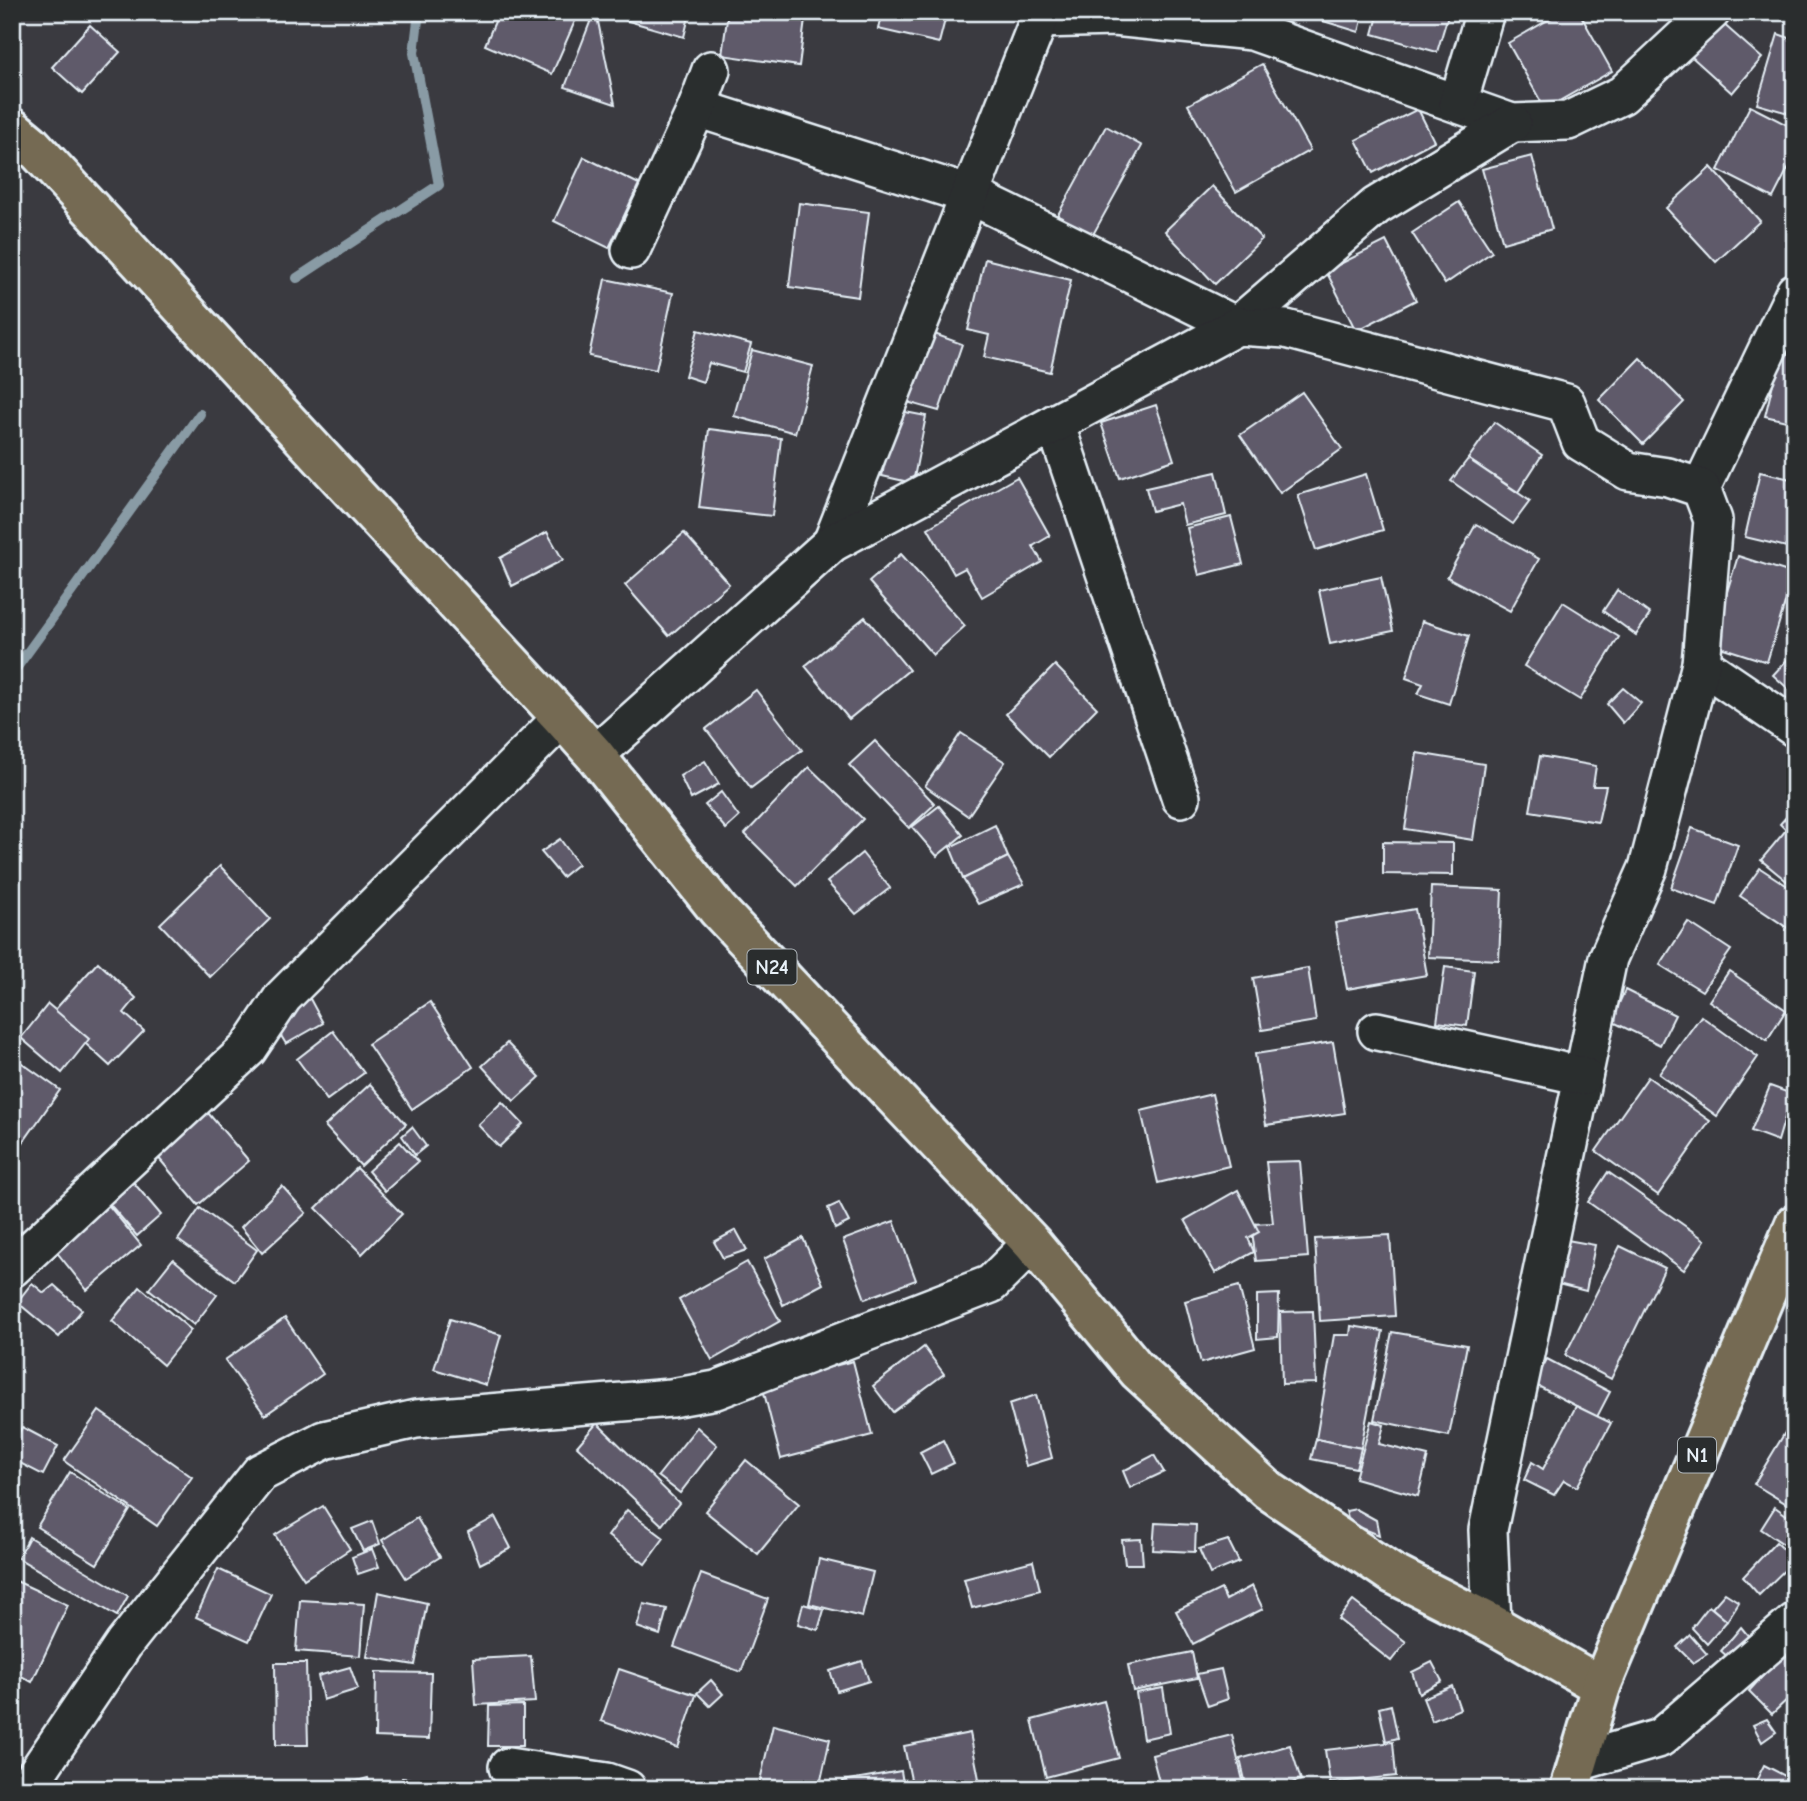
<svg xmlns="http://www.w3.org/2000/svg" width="1807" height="1801" viewBox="0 0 1807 1801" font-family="'Comic Neue',sans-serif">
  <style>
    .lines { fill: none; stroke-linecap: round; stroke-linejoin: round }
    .stream { stroke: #899ba5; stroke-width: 10 }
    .building { fill: #5f5a6b; stroke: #e8f1f8; stroke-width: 2 }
    .minor-casing { stroke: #e8f1f8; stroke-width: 42 }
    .primary-casing { stroke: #e8f1f8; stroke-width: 44 }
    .trunk-casing { stroke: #e8f1f8; stroke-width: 44 }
    .minor { stroke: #2a2d2e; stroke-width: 37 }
    .primary { stroke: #746b52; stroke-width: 38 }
    .trunk { stroke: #746b52; stroke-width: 38 }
    .labels { text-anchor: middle; stroke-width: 5; stroke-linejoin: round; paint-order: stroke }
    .shield { fill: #2a2d2e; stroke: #afb6bb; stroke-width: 2 }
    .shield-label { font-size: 21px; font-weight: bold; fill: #e8f1f8 }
  </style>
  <rect width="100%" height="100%" fill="#3a3a40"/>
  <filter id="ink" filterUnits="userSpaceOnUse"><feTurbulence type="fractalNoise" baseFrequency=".0143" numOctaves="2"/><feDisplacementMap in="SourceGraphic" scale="14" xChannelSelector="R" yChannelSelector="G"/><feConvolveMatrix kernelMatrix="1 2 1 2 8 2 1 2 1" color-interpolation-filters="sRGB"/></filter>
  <g filter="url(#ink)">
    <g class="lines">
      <!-- stream -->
      <g class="stream">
        <path d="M297 278 439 185 414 53 419 12"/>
        <path d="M12 674 200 414"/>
      </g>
    </g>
    <!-- building -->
    <g class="building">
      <path d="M499 12H579L552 74 485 45Z"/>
      <path d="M594 12H596L615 104 565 87Z"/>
      <path d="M627 12H690L684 37 625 20Z"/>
      <path d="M728 12H806L799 66 722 55Z"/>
      <path d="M882 12H947L939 43 878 29Z"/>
      <path d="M1294 12H1364L1359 32Z"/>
      <path d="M1379 12H1449L1437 52 1373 34Z"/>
      <path d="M1562 12H1579L1612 71 1545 109 1508 43Z"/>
      <path d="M1713 15 1762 58 1732 93 1683 49Z"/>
      <path d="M90 25 120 52 82 94 52 67Z"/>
      <path d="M1778 34 1795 40V115L1757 104Z"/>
      <path d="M1262 64 1310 150 1236 192 1188 105Z"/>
      <path d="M1750 106 1795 129V155L1773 198 1718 170Z"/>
      <path d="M1418 109 1434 141 1373 173 1356 140Z"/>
      <path d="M1106 126 1142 146 1090 240 1055 220Z"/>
      <path d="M1532 156 1552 229 1503 243 1482 169Z"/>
      <path d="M584 157 639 184 609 248 554 221Z"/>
      <path d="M1711 167 1760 221 1716 262 1666 208Z"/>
      <path d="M1212 186 1262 239 1215 284 1165 231Z"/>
      <path d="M1459 202 1492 252 1445 284 1412 233Z"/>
      <path d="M799 203 869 212 858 297 789 287Z"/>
      <path d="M1386 241 1416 300 1356 331 1326 271Z"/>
      <path d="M985 259 1071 280 1050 372 984 357 989 335 968 330Z"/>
      <path d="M605 279 673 293 656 370 589 356Z"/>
      <path d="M698 330 751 344 743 372 709 363 703 382 685 376Z"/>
      <path d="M929 332 962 344 939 411 907 402Z"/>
      <path d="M1782 347 1795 350V423L1765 416Z"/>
      <path d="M752 350 813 366 795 433 734 416Z"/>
      <path d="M1640 358 1684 402 1643 444 1599 400Z"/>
      <path d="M1302 392 1342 449 1280 493 1240 435Z"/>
      <path d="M1156 405 1174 460 1120 478 1101 423Z"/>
      <path d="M895 410 926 416 913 483 882 476Z"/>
      <path d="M1494 422 1542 455 1518 492 1468 459Z"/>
      <path d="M709 429 781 438 772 516 699 508Z"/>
      <path d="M1468 459 1530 501 1513 524 1451 481Z"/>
      <path d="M1216 472 1226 515 1185 525 1180 504 1152 511 1146 488Z"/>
      <path d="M1760 472 1795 480V549L1745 537Z"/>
      <path d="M1366 474 1383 530 1316 550 1298 495Z"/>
      <path d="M1017 477 1050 536 1033 546 1042 562 982 597 965 568 954 574 928 528Z"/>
      <path d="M1231 517 1243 564 1199 575 1187 528Z"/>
      <path d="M1476 524 1539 559 1510 611 1447 577Z"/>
      <path d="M547 532 563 560 512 586 500 558Z"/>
      <path d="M684 533 729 584 669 636 625 585Z"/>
      <path d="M901 554 965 626 933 655 869 582Z"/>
      <path d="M1738 556 1794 574 1767 662 1711 644Z"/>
      <path d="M1381 577 1393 631 1330 644 1319 590Z"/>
      <path d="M1617 590 1650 614 1636 635 1603 611Z"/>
      <path d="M1563 602 1619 637 1580 700 1524 666Z"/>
      <path d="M865 617 909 670 849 719 805 666Z"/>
      <path d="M1422 621 1469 636 1449 704 1418 694 1423 684 1406 678Z"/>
      <path d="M1795 651V695L1773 675Z"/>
      <path d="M1055 665 1097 708 1049 757 1006 714Z"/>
      <path d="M1623 688 1641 703 1623 723 1607 704Z"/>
      <path d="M756 690 802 750 751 788 706 729Z"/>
      <path d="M961 733 1005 762 968 816 925 786Z"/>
      <path d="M875 741 935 804 909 828 849 765Z"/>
      <path d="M1417 753 1484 764 1473 840 1405 829Z"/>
      <path d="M1540 756 1596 766 1593 786H1606L1598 822 1530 811Z"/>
      <path d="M705 761 719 784 691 799 680 776Z"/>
      <path d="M809 767 863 819 797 886 745 834Z"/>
      <path d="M721 792 739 817 726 829 705 805Z"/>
      <path d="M939 806 963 835 937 856 912 827Z"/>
      <path d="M1795 807V888L1761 860 1786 830 1780 824Z"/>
      <path d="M995 825 1008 857 963 879 950 847Z"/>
      <path d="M1692 828 1738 845 1717 905 1671 888Z"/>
      <path d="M560 839 578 864 562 877 541 852Z"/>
      <path d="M1383 842 1453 843V875L1383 874Z"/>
      <path d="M862 853 890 888 856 914 827 882Z"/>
      <path d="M1008 857 1024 884 978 904 963 879Z"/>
      <path d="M220 866 270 919 210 977 160 924Z"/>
      <path d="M1760 868 1795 891V933L1740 896Z"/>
      <path d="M1431 887 1502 890 1499 960 1428 957Z"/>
      <path d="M1415 909 1427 975 1347 989 1335 923Z"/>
      <path d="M1688 922 1731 950 1702 991 1660 965Z"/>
      <path d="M98 962 136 998 124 1013 144 1031 110 1066 52 1013Z"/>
      <path d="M1445 967 1474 971 1467 1026 1437 1022Z"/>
      <path d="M1308 968 1316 1021 1262 1030 1253 978Z"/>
      <path d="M1729 971 1786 1010 1767 1040 1709 1001Z"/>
      <path d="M1625 990 1675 1015 1660 1045 1611 1021Z"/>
      <path d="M309 997 323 1023 286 1044 271 1019Z"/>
      <path d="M430 1002 473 1067 412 1109 368 1044Z"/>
      <path d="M48 1004 89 1039 62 1073 21 1038Z"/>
      <path d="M1701 1016 1758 1057 1717 1116 1659 1074Z"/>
      <path d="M333 1031 364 1073 327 1100 297 1059Z"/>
      <path d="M1333 1042 1345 1113 1266 1125 1255 1054Z"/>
      <path d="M507 1043 540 1077 514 1101 482 1066Z"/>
      <path d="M12 1056 60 1090 12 1158Z"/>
      <path d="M1648 1077 1710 1121 1658 1195 1596 1151Z"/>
      <path d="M370 1084 406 1124 361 1166 325 1126Z"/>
      <path d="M1770 1086 1792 1094 1778 1141 1751 1131Z"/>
      <path d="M1212 1094 1229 1166 1158 1183 1141 1111Z"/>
      <path d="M502 1102 523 1124 499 1147 478 1125Z"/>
      <path d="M203 1107 249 1161 198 1205 152 1150Z"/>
      <path d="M412 1127 426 1146 415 1155 402 1136Z"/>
      <path d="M400 1142 418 1162 385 1191 368 1171Z"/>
      <path d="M1300 1161 1308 1257 1256 1261 1251 1224 1273 1223 1266 1162Z"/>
      <path d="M357 1168 402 1214 362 1254 316 1208Z"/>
      <path d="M123 1170 161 1215 137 1236 100 1193Z"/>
      <path d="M1608 1172 1705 1240 1684 1270 1588 1202Z"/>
      <path d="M282 1186 306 1213 262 1253 241 1227Z"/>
      <path d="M1238 1190 1259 1232 1248 1238 1254 1252 1215 1273 1185 1220Z"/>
      <path d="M106 1202 141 1245 87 1290 51 1245Z"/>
      <path d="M839 1203 849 1222 835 1229 828 1208Z"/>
      <path d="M200 1208 257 1250 235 1281 178 1240Z"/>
      <path d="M894 1221 916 1280 865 1299 843 1240Z"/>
      <path d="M736 1230 747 1250 723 1258 714 1242Z"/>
      <path d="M1390 1235 1395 1316 1320 1321 1315 1239Z"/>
      <path d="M803 1238 823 1284 783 1305 764 1259Z"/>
      <path d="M1556 1238 1595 1245 1586 1291 1546 1281Z"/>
      <path d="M1620 1246 1665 1268 1611 1379 1565 1355Z"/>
      <path d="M173 1259 217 1295 194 1325 149 1289Z"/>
      <path d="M747 1262 780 1321 712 1360 679 1300Z"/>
      <path d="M32 1283 44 1293 54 1285 82 1310 59 1337 17 1302Z"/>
      <path d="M1239 1286 1255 1348 1201 1363 1185 1301Z"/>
      <path d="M140 1287 191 1330 163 1365 112 1321Z"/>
      <path d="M1279 1294 1278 1337 1257 1339V1295Z"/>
      <path d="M1313 1311 1316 1383 1282 1384 1280 1312Z"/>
      <path d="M285 1318 323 1374 265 1415 225 1360Z"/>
      <path d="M450 1319 501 1335 486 1385 434 1369Z"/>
      <path d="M1351 1326 1383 1331 1361 1448 1316 1439 1334 1335H1350Z"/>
      <path d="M1392 1332 1467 1345 1449 1436 1374 1420Z"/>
      <path d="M924 1347 944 1374 893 1412 873 1386Z"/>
      <path d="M1547 1359 1610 1392 1597 1417 1534 1384Z"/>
      <path d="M853 1361 872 1435 781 1459 762 1385Z"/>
      <path d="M1036 1395 1052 1458 1026 1466 1009 1404Z"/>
      <path d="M1576 1406 1611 1423 1577 1487 1564 1480 1554 1495 1524 1480 1532 1462 1543 1469Z"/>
      <path d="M99 1411 192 1477 157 1526 64 1461Z"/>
      <path d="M1371 1421 1384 1425 1379 1444 1428 1456 1418 1496 1355 1478Z"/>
      <path d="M597 1423 679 1503 662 1525 577 1446Z"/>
      <path d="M1789 1426 1795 1430V1509L1754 1484Z"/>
      <path d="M22 1427 58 1446 43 1475 12 1459V1446Z"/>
      <path d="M697 1427 717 1445 680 1493 658 1476Z"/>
      <path d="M1316 1439 1361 1448 1356 1468 1311 1459Z"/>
      <path d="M943 1440 954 1463 931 1474 920 1452Z"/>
      <path d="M1154 1455 1164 1472 1130 1488 1123 1471Z"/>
      <path d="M746 1460 799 1504 758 1554 705 1511Z"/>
      <path d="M70 1472 130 1510 97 1564 37 1527Z"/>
      <path d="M323 1506 350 1549 304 1579 275 1535Z"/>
      <path d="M1775 1507 1795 1521 1794 1551 1761 1529Z"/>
      <path d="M1356 1509 1376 1520 1379 1535 1349 1523 1346 1511Z"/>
      <path d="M627 1510 664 1538 645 1564 608 1536Z"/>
      <path d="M495 1517 511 1548 480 1564 468 1532Z"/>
      <path d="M417 1518 440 1557 406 1578 382 1540Z"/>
      <path d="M372 1521 380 1544 363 1551 352 1529Z"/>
      <path d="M1155 1523 1196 1525 1195 1552 1153 1550Z"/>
      <path d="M29 1537 128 1596 117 1616 18 1558Z"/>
      <path d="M1141 1539 1143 1564H1125L1122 1540Z"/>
      <path d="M1228 1540 1239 1562 1210 1574 1199 1549Z"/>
      <path d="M1776 1542 1795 1560 1759 1595 1743 1577Z"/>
      <path d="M372 1549 379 1567 358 1574 352 1557Z"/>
      <path d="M819 1559 873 1572 862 1617 809 1604Z"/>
      <path d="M1033 1561 1040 1590 972 1608 964 1579Z"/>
      <path d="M218 1569 271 1594 249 1641 196 1617Z"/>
      <path d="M701 1574 768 1599 741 1672 674 1647Z"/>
      <path d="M14 1580 68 1605 32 1682 12 1671Z"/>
      <path d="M1252 1586 1263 1609 1193 1644 1176 1611 1221 1589 1226 1600Z"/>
      <path d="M378 1592 427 1603 415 1665 367 1657Z"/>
      <path d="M1725 1593 1739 1602 1727 1621 1712 1608Z"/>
      <path d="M300 1600 364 1604 360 1656 296 1651Z"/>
      <path d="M1353 1601 1406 1642 1391 1661 1338 1619Z"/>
      <path d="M644 1604 667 1609 660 1635 637 1627Z"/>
      <path d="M803 1604 824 1610 818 1630 798 1624Z"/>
      <path d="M1709 1606 1727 1621 1707 1644 1692 1628Z"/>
      <path d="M1741 1627 1750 1638 1729 1658 1721 1651Z"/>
      <path d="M1690 1635 1707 1654 1693 1663 1677 1647Z"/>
      <path d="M1795 1641V1692L1772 1714 1749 1691Z"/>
      <path d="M1192 1652 1197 1678 1133 1691 1128 1665Z"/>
      <path d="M531 1656 535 1702 476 1705 473 1659Z"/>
      <path d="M862 1661 869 1681 837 1691 830 1671Z"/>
      <path d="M1432 1662 1442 1681 1419 1693 1412 1672Z"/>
      <path d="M275 1663H306L308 1745H276Z"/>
      <path d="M350 1667 358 1689 323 1700 318 1676Z"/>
      <path d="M619 1669 696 1695 678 1748 601 1721Z"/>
      <path d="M1221 1669 1228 1699 1208 1706 1197 1674Z"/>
      <path d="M376 1672 431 1673 429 1739 375 1737Z"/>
      <path d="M711 1680 723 1694 710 1706 697 1693Z"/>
      <path d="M1452 1686 1460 1709 1432 1721 1423 1698Z"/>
      <path d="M1163 1688 1170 1733 1143 1739 1136 1693Z"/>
      <path d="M1104 1701 1119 1758 1046 1777 1032 1720Z"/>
      <path d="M523 1705V1746H488L489 1706Z"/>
      <path d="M1391 1705 1398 1738 1386 1741 1379 1708Z"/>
      <path d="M1767 1719 1776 1732 1762 1742 1753 1725Z"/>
      <path d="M773 1725 830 1739 819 1789H758Z"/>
      <path d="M970 1733 981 1789H913L904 1746Z"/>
      <path d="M1232 1735 1245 1789H1161L1152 1755Z"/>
      <path d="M1393 1742 1396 1776 1330 1783 1325 1750Z"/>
      <path d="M1290 1745 1301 1780 1270 1789H1247L1240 1759Z"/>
      <path d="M1764 1765 1795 1781V1789H1752Z"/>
      <path d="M901 1771 904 1789H844L843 1781Z"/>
      <path d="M368 1778 372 1789H354L353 1782Z"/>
      <path d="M402 1778 469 1785 468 1789H401Z"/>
    </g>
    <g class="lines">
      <defs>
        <g id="minor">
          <path d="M1039 19 1114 17 1252 31 1512 123 1568 121 1622 95 1711 12"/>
          <path d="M1458 103 1485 12"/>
          <path d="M697 108 970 195 1237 326 1376 206 1512 123"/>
          <path d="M631 250 697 108 711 70"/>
          <path d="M1055 423 1181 798"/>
          <path d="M1701 488 1795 292"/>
          <path d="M832 543 1042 12"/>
          <path d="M1701 664 1795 728"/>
          <path d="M595 755 832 543 1237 326 1286 329 1566 403 1581 442 1628 471 1668 477 1701 488 1713 520 1701 664 1648 868 1608 958 1488 1530 1492 1624"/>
          <path d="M1377 1031 1583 1076"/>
          <path d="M12 1268 248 1049 283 997 562 718"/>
          <path d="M1578 1762 1660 1738 1795 1622"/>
          <path d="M508 1767 607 1782 627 1789"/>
          <path d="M26 1789 124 1644 260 1473 324 1440 416 1419 671 1398 716 1390 991 1284 1032 1243"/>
        </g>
        <path id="primary" d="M12 128 30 143 562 718 595 755 718 910 1032 1243 1138 1371 1268 1490 1391 1573 1492 1624 1601 1686"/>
        <path id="trunk" d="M1570 1789 1601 1686 1795 1224"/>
      </defs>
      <!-- minor casing -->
      <use href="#minor" class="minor-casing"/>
      <!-- primary casing -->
      <use href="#primary" class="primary-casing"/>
      <!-- trunk casing -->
      <use href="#trunk" class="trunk-casing"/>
      <!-- minor -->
      <use href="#minor" class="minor"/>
      <!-- primary -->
      <use href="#primary" class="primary"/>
      <!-- trunk -->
      <use href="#trunk" class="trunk"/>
    </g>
  </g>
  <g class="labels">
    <!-- shield labels -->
    <g class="shield">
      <rect x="747.5" y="949.5" width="49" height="35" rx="5"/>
      <rect x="1678" y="1437.5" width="38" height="35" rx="5"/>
    </g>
    <g class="shield-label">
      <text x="772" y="974">N24</text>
      <text x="1697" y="1462">N1</text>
    </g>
  </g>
  <!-- margin -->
  <rect width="1807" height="1801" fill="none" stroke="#2a2d2e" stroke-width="42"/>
  <rect x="21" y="21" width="1765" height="1759" fill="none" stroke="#e8f1f8" stroke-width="2.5" filter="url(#ink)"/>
</svg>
